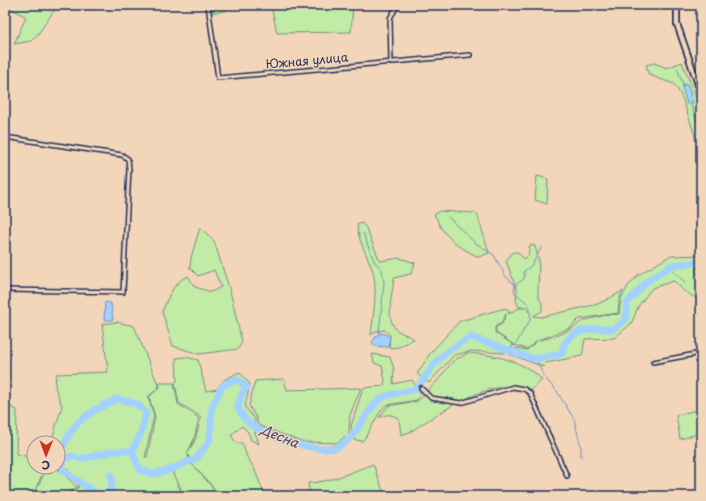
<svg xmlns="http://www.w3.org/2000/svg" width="706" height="501" viewBox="0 0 706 501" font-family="'Playpen Sans',sans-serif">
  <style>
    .green { fill: #c2eba6; stroke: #6e8d82 }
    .water { fill: #a3d1fe; stroke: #6d90be }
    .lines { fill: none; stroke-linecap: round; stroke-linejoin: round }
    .stream { stroke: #6d90be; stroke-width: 1 }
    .river { stroke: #a3d1fe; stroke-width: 7 }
    .street-casing { stroke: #1b2f5e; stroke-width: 6 }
    .secondary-casing { stroke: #1b2f5e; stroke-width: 8 }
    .street { stroke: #f3d6b9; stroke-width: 3 }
    .secondary { stroke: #f3d6b9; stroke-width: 4.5 }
    .labels { text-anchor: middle; stroke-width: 3; stroke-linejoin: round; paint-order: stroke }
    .street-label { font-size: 12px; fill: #1b2f5e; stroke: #f3d6b9 }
    .water-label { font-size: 13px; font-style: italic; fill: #2f4776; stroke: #f3d6b9 }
  </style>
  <rect width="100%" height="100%" fill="#f3d6b9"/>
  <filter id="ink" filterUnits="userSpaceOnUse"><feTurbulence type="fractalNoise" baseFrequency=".025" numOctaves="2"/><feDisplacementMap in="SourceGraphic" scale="8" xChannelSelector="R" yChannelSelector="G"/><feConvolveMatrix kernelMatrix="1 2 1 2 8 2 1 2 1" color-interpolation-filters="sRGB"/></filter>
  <g filter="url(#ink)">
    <!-- green -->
    <g class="green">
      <path d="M5 5H58L38 34 31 41 14 44 26 17Z"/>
      <path d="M218 5H226V11L211 13V7Z"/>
      <path d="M271 5H353L351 32 277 33Z"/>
      <path d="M682 62 698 102 697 110 701 121V154L682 97 674 84 649 75 646 65 654 63 667 68Z"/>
      <path d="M537 176 548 179 547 204 535 200Z"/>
      <path d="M439 211 477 213 489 253 479 257C465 251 450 241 441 228 438 224 438 219 434 215Z"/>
      <path d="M362 223 366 228 380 261 400 258 415 263 411 274 394 278C393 292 383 324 400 332 405 335 409 335 414 339L399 347 389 348 390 335 385 330 377 331 371 335C373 316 377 296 374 276 370 258 358 243 357 225Z"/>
      <path d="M200 227 214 241 230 291 242 342 238 349 199 354 173 346 162 312C168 298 173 282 188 276L195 287 211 292 221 287 214 270 198 276 190 268 191 258Z"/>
      <path d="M530 245 535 246 539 261 538 296 542 303V311L533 316 541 317 598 304 623 291 619 300 618 313 579 319 570 328 539 340 554 337 570 330 582 321 606 315 619 314 621 299 628 286 638 275 670 256 701 255V267H698L695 271 701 277V301L684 291 674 281 652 288 639 305 631 324 614 338 585 339 582 356 545 363 544 367 509 354 516 348 527 350 538 340 527 349 514 345 496 333V327L502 324 506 314 502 322 495 327V333L514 345 505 353 472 351 454 355 429 383 417 374 431 352 460 321 505 308 510 311 508 314 519 308H526L529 312 526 307H519L516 300 517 290 506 261 513 252H518L524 259 528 256Z"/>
      <path d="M117 322 134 326 159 387 148 397 154 415 145 457H147L155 417 149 397 160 387 159 383H174L178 404 199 418 194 439 187 454 195 440 201 417 179 403 175 384 177 380 176 358 186 357 198 360 206 391 217 389 224 380 239 372 250 384 245 407 255 419V432L259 444 251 440 248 432 242 426 231 435 236 443H242L247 457 254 468 265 496H221L192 464 188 455 189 459 170 468 181 491 180 496H66L79 487 65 465 58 461V443H51L62 406 55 387 56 374 108 372 102 324Z"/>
      <path d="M468 353C494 355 524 360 542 380L531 390C494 374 441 412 410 432L401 435 399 419C392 414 387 413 379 418L388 406 418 401 438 380 453 361Z"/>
      <path d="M372 354 390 357 394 369 393 384 412 380 421 394 417 400 386 405 380 412 365 438 362 441 354 440 351 426 363 388 383 386 385 381 382 366 374 363Z"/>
      <path d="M284 379 287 390 361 388 350 415 349 432 338 443 302 442 258 425 257 419 249 406 255 381Z"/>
      <path d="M11 407 17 410 16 454 34 458V467H46L32 496H5V409Z"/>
      <path d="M701 409V433L680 439 676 415Z"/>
      <path d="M191 463 220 496H184L173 471Z"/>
      <path d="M373 464 385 496H310L308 483C332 482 351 472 373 464Z"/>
      <path d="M47 467H56L77 487 63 496 34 495Z"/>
    </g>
    <!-- water -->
    <g class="water">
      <path d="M685 84 688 86 693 103 687 104 682 86Z"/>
      <path d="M105 302 111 303 113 320H104Z"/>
      <path d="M379 333 385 334 390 337 388 347 374 346 372 342Z"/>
    </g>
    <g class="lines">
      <!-- stream -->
      <g class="stream">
        <path d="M677 68 684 86"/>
        <path d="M690 102 701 132"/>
        <path d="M448 217 474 242 494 255 506 277 515 285"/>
        <path d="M363 233 374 261 382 270 384 283 379 333"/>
        <path d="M669 267 686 283"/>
        <path d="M509 350C523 340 519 332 530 321 531 300 527 304 514 292L515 285 524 279V271L531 266 542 247"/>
        <path d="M536 358 544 377 556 390 574 419 581 447V457"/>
      </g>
      <!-- river -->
      <g class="river">
        <path d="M58 457C73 421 83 415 117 399L137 404 146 413 141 433 132 451 140 470 153 474 167 471 197 458 210 440 212 407 222 386 236 379 247 387 241 395 238 408C241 412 244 419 249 423 262 435 321 455 338 447 358 437 363 414 379 400 385 394 408 391 417 389 435 361 441 353 471 337L534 359 562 354C564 329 593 327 613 329L625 320 627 303 647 281 669 267 672 265 701 262"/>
        <path d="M60 462 64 471 100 496"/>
        <path d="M62 466 64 459 71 456 81 459 115 451H132"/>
        <path d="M104 496C113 490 113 485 111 475"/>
      </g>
      <defs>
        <g id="street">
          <path d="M208 5 218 78 470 55"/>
          <path d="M391 63 390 18 398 5"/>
          <path d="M5 137 122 155 128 159 129 169 123 292 5 290"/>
          <path d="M653 362 701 353"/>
          <path d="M421 388 431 398 461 403 513 387 524 389 530 393 567 476"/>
        </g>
        <path id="secondary" d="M677 5V24L701 93"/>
      </defs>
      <!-- street casing -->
      <use href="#street" class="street-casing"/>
      <!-- secondary casing -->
      <use href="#secondary" class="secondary-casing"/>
      <!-- street -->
      <use href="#street" class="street"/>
      <!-- secondary -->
      <use href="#secondary" class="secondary"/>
    </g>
  </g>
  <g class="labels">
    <!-- street labels -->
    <g class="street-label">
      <text transform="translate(307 61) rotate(-5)" y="4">Южная улица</text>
    </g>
    <!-- water labels -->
    <g class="water-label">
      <text transform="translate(280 436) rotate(22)" y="5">Десна</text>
    </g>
  </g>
  <!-- margin -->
  <rect width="706" height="501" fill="none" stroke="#f3d6b9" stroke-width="20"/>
  <rect x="10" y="10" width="686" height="481" fill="none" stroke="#1b2f5e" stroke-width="1.5" filter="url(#ink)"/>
  <!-- north arrow -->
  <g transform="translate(46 455) rotate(181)"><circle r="19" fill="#f3d6b9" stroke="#9d9395"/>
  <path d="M0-3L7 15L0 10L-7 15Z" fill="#c8321e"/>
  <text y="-6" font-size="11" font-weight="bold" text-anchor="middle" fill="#1b2f5e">С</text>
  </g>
</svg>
